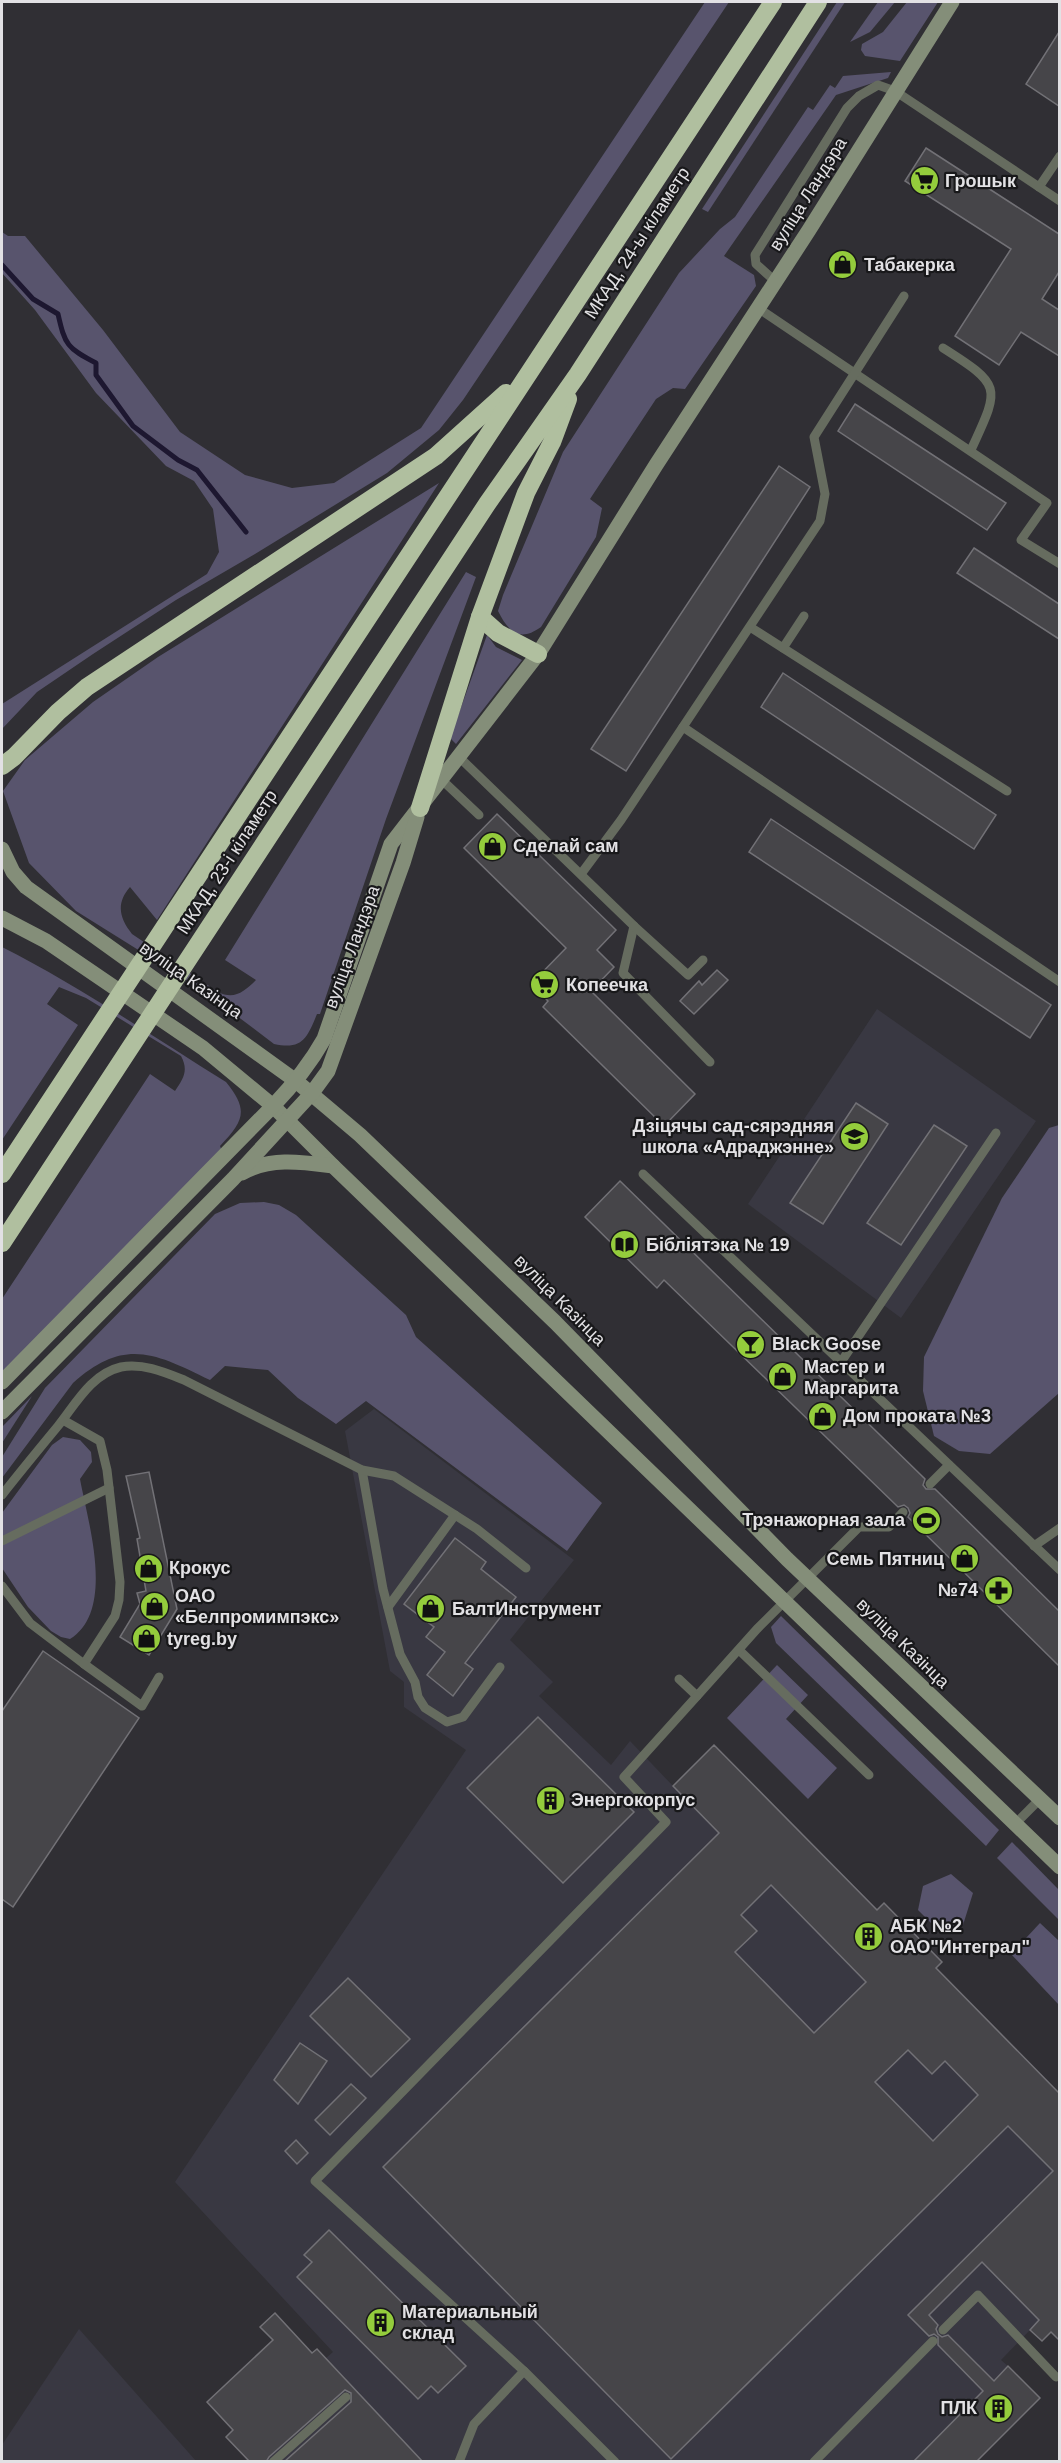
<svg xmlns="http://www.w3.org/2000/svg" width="1061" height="2463" viewBox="0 0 1061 2463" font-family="Helvetica,sans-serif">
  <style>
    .built { fill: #393842 }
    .green { fill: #58546d }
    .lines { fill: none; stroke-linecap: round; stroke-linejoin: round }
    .stream { stroke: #1d1730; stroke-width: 5 }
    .building { fill: #464549; stroke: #727176; stroke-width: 1.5; fill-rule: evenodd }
    .lane { stroke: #666c5f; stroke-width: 9 }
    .secondary { stroke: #848e79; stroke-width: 15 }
    .highway { stroke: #b0bf9f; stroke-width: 18 }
    .labels { text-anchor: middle; stroke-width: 4.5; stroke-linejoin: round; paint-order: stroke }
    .poi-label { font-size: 18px; font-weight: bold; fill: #e2e1e4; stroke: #18181a; text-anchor: start }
    .street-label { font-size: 18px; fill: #e2e1e4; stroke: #18181a }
  </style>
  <rect width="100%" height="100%" fill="#302f34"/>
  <!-- built -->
  <g class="built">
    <path d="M877 1009 1036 1121 901 1318 748 1204Z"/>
    <path d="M374 1409 574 1560 510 1640 553 1682 539 1696 611 1765 630 1741 673 1786 714 1745 877 1909 884 1903 942 1962 936 1968 1059 2093V2340L1051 2332 1042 2341 1030 2330 1001 2360 1008 2366 976 2461H261L346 2379 326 2358 333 2352 175 2182 466 1750 404 1707V1682L390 1671 345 1431Z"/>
    <path d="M79 2329 196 2461H2V2445Z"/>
  </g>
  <!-- green -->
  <g class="green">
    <path d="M705 2H729L463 400 439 430 387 473 255 554 176 600 93 654 37 692 2 729V704L207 574 219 552 213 509 194 481 166 466 96 393 35 310 2 273V232L8 236H25L103 330 180 432 245 475 292 488 334 483 421 428Z"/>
    <path d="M837 2H845L708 212 702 209Z"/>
    <path d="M878 2H895L870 32 850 42Z"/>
    <path d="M907 2H938L900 61 865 56 861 50 862 44 883 32Z"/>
    <path d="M891 72 888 78 836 95 724 256 754 275 756 286 685 389 673 388 656 399 590 499 602 508 596 537 541 627C519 643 508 631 498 611L503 595 563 452 679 273 720 229 735 217 808 107 813 110 830 85 835 88 843 76Z"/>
    <path d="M439 483 157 920 130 887C116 903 119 918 132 934L218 992C234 1000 244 992 256 980L225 960 466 572 476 577 386 819 320 1014H317C307 1038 303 1050 274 1044L204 991 76 911 29 863 3 791 25 760 93 702 158 657Z"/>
    <path d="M487 635 496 647 522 660 456 744 450 738Z"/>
    <path d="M2 947C79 986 152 1036 226 1082 249 1110 244 1121 220 1146L222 1151 2 1374V1299L150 1074 175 1091C183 1079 189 1071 181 1056L86 998 59 987 47 1004 78 1025 2 1140Z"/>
    <path d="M1059 1125V1393L990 1454 959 1451 934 1436 923 1391 924 1357 1002 1198 1049 1128Z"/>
    <path d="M264 1202 279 1205 296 1215 406 1315 416 1337 602 1503 567 1551 366 1401 336 1424 298 1398 268 1370 225 1366 210 1380C155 1353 124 1337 73 1383L2 1478V1457L45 1388 215 1214 240 1203Z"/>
    <path d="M32 1396 2 1443V1427Z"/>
    <path d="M63 1437 80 1440 91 1452 92 1462 80 1479C88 1523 116 1610 70 1639L61 1637 51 1631 28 1607 2 1568V1513L52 1445Z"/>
    <path d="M781 1616 999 1830 986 1846 776 1643 771 1627Z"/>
    <path d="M777 1665 808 1695 786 1719 837 1768 808 1799 727 1718Z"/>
    <path d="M1012 1842 1059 1890V1920L997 1858Z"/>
    <path d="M951 1874 973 1893 963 1925 940 1932 918 1910 923 1886Z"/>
    <path d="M1040 1923 1059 1941V2005L1011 1954Z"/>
  </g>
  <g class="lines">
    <!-- stream -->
    <path class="stream" d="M2 265 33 299 58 314C65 345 67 348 96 363V375L133 426 178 460 197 470 246 532"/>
  </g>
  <!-- building -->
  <g class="building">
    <path d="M1059 32V106L1026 84Z"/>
    <path d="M926 148 1059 234V272L1042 299 1059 310V356L1021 332 999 365 955 336 1011 249 905 181Z"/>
    <path d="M855 404 1006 503 987 530 838 431Z"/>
    <path d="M779 466 810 487 626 771 591 749Z"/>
    <path d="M974 548 1059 604V639L957 573Z"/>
    <path d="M783 673 996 815 974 849 761 707Z"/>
    <path d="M497 814 616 930 597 950 614 967 591 991 695 1094 664 1126 543 1007 548 1001 531 984 566 948 464 848Z"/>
    <path d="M771 819 1051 1005 1030 1038 749 852Z"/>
    <path d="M717 970 728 980 694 1014 680 1001 699 981 702 985Z"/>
    <path d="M856 1103 888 1124 823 1224 790 1203Z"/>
    <path d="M934 1125 967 1146 901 1245 867 1223Z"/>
    <path d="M620 1181 925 1479 923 1485 926 1489H935L1059 1611V1666L908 1517 910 1513 908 1508 904 1505 898 1507 664 1280 657 1288 585 1217Z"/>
    <path d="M149 1472 177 1609 149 1655 120 1637 140 1604 137 1593 146 1591 137 1539 140 1538 126 1476Z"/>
    <path d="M455 1538 486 1562 481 1569 516 1597 465 1663 473 1669 453 1696 427 1675 445 1652 426 1637 434 1627 404 1604Z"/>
    <path d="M43 1651 139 1718 13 1907 2 1899V1711Z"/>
    <path d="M538 1717 634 1812 563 1883 467 1788Z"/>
    <path d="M714 1745 877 1910 884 1903 942 1962 936 1968 1059 2093V2340L1051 2332 1042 2341 1030 2330 1039 2320 982 2262 929 2315 938 2325 936 2329 938 2334 942 2337 948 2335 994 2381 1008 2366 1040 2398 976 2462H913L983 2391 938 2345V2337L934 2334 929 2336 908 2315 1053 2171 1008 2126 671 2459 383 2167 719 1833 673 1786ZM771 1885 866 1982 814 2033 735 1952 757 1931 741 1915ZM908 2050 932 2074 945 2061 978 2095 933 2141 875 2082Z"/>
    <path d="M348 1978 410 2039 371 2077 310 2016Z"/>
    <path d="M300 2043 327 2061 298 2104 274 2080Z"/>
    <path d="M351 2084 366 2098 330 2135 315 2120Z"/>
    <path d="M296 2140 308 2153 297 2164 285 2151Z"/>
    <path d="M329 2230 466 2366 438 2393 431 2386 418 2399 297 2277 312 2262 304 2255Z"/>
    <path d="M275 2313 312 2353 317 2349 423 2462H284L351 2402V2393L345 2390 269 2457 266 2462H250L226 2437 233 2430 207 2402 273 2340 260 2327Z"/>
  </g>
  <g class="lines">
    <!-- lane -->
    <g class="lane">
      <path d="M1039 187 1060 156"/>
      <path d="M775 281 756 264 755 255 847 108 859 96 878 85 895 91 1060 201"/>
      <path d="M758 308 1047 503 1021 540 1060 564"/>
      <path d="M943 348C1003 386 1000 387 971 450"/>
      <path d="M750 627 1007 791"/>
      <path d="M783 648 804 616"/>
      <path d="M683 727 1060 982"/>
      <path d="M459 757 634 926 623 973 710 1062"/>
      <path d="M442 780 479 815"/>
      <path d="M581 874 621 820 820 521 825 494 814 437 904 296"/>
      <path d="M634 926 688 975 703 960"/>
      <path d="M643 1174 1060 1570"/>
      <path d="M841 1362 996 1133"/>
      <path d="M362 1470 383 1589 400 1654 415 1682 418 1697 425 1708 447 1722 463 1717 500 1667"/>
      <path d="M930 1484 949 1465"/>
      <path d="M2 1495C20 1472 39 1449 58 1426 75 1405 91 1374 121 1367 143 1363 164 1372 184 1380L362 1470 394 1476 477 1529 526 1568"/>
      <path d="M2 1541 109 1488"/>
      <path d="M1034 1546 1060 1528"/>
      <path d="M2 1586 30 1623 84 1664 115 1616 119 1600 120 1582 107 1470 100 1441 63 1420"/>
      <path d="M388 1607 455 1515"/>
      <path d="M739 1650 869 1775"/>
      <path d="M84 1664 142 1706 159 1677"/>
      <path d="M679 1679 697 1696 757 1629 859 1527H889L903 1512"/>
      <path d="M1015 1824 1040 1799"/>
      <path d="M943 2330 978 2295 1056 2377"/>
      <path d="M524 2371 315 2181 666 1822 624 1777 697 1696"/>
      <path d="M273 2462 346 2397"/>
      <path d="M459 2462 474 2424 524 2371 615 2462"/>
      <path d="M814 2462 933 2341"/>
    </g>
    <!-- secondary -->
    <g class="secondary">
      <path d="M2 849 13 872 26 887 296 1081 360 1135 555 1322 787 1559 1060 1818"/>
      <path d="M2 918 46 941 203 1048 273 1106 333 1166 1060 1867"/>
      <path d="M242 1173C270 1157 302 1162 333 1166"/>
      <path d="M2 1382 273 1106C293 1085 310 1064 324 1039L391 844 538 654 656 465 809 230 952 2"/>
      <path d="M2 1412 233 1179 312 1093 328 1071 403 863 417 817"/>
    </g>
    <!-- highway -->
    <g class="highway">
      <path d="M480 617 498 633 538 654"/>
      <path d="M2 766 14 757 58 712 87 687 436 456 506 393"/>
      <path d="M420 808 480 617 526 493 552 442 568 399"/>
      <path d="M2 1174 773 2"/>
      <path d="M2 1243 487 504 578 374 818 2"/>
    </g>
  </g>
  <!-- icons -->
  <defs>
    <symbol id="supermarket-disc" viewBox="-11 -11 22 22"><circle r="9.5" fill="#94cc3c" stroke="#18181a"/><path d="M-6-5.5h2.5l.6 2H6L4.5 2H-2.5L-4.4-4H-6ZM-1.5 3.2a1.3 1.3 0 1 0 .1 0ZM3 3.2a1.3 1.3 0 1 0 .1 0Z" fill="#111"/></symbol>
    <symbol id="shop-disc" viewBox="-11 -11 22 22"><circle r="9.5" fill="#94cc3c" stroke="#18181a"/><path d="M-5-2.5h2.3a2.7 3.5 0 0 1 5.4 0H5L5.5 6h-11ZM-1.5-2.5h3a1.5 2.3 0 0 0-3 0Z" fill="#111"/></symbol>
    <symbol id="school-disc" viewBox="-11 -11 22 22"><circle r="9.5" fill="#94cc3c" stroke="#18181a"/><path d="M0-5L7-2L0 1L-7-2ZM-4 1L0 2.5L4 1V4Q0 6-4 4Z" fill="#111"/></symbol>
    <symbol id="library-disc" viewBox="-11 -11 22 22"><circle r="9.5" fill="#94cc3c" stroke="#18181a"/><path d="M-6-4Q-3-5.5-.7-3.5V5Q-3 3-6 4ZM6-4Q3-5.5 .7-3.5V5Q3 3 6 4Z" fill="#111"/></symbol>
    <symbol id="bar-disc" viewBox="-11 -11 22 22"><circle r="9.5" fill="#94cc3c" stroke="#18181a"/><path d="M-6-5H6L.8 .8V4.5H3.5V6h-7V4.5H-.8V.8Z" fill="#111"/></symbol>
    <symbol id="stadium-disc" viewBox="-11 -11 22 22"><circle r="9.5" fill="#94cc3c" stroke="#18181a"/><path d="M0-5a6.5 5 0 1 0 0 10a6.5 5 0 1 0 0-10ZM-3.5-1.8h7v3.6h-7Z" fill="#111"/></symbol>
    <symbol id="pharmacy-disc" viewBox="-11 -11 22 22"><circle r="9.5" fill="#94cc3c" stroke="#18181a"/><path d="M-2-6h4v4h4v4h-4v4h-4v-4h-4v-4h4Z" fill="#111"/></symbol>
    <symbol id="building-disc" viewBox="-11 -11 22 22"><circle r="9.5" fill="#94cc3c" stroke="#18181a"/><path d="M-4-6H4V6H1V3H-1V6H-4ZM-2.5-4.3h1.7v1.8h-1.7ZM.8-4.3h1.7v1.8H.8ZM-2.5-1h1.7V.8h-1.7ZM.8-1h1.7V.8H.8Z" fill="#111"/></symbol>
  </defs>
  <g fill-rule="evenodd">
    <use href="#supermarket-disc" x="908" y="164" width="33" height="33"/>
    <use href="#shop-disc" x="826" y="248" width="33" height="33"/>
    <use href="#shop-disc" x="476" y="830" width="33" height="33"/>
    <use href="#supermarket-disc" x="528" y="968" width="33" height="33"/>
    <use href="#school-disc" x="838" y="1120" width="33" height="33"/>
    <use href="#library-disc" x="608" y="1228" width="33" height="33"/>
    <use href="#bar-disc" x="734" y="1328" width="33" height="33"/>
    <use href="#shop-disc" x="766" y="1360" width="33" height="33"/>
    <use href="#shop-disc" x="806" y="1400" width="33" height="33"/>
    <use href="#stadium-disc" x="910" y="1504" width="33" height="33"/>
    <use href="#shop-disc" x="948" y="1542" width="33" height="33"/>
    <use href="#shop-disc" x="132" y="1552" width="33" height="33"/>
    <use href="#pharmacy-disc" x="982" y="1574" width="33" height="33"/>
    <use href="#shop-disc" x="138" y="1590" width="33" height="33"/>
    <use href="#shop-disc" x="414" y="1592" width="33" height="33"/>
    <use href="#shop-disc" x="130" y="1622" width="33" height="33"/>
    <use href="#building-disc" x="534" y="1784" width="33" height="33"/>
    <use href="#building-disc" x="852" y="1920" width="33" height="33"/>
    <use href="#building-disc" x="364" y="2306" width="33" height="33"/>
    <use href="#building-disc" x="982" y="2392" width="33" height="33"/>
  </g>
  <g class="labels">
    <!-- poi labels -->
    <g class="poi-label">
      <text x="945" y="187">Грошык</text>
      <text x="864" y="271">Табакерка</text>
      <text x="513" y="852">Сделай сам</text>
      <text x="566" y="991">Копеечка</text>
      <text x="834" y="1132" text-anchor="end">Дзіцячы сад-сярэдняя<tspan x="834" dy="21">школа «Адраджэнне»</tspan></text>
      <text x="646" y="1251">Бібліятэка № 19</text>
      <text x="772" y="1350">Black Goose</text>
      <text x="804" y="1373">Мастер и<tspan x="804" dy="21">Маргарита</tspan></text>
      <text x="843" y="1422">Дом проката №3</text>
      <text x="905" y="1526" text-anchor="end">Трэнажорная зала</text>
      <text x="944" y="1565" text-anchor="end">Семь Пятниц</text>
      <text x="169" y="1574">Крокус</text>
      <text x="978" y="1596" text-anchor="end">№74</text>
      <text x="175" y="1602">ОАО<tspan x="175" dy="21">«Белпромимпэкс»</tspan></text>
      <text x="452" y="1615">БалтИнструмент</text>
      <text x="167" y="1645">tyreg.by</text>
      <text x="571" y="1806">Энергокорпус</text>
      <text x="890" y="1932">АБК №2<tspan x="890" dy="21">ОАО"Интеграл"</tspan></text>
      <text x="402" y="2318">Материальный<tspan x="402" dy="21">склад</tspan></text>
      <text x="977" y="2414" text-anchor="end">ПЛК</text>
    </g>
    <!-- street labels -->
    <g class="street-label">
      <text transform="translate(808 194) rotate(-58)" y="6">вуліца Ландэра</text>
      <text transform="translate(637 243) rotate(-57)" y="6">МКАД, 24-ы кіламетр</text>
      <text transform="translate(227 862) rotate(-57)" y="6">МКАД, 23-і кіламетр</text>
      <text transform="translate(352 947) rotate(-70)" y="6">вуліца Ландэра</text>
      <text transform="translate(191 980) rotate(35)" y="6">вуліца Казінца</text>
      <text transform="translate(560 1300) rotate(45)" y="6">вуліца Казінца</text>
      <text transform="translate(903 1643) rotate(44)" y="6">вуліца Казінца</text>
    </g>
  </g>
  <!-- border -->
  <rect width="1061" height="2463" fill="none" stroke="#e2e1e4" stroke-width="6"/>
</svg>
